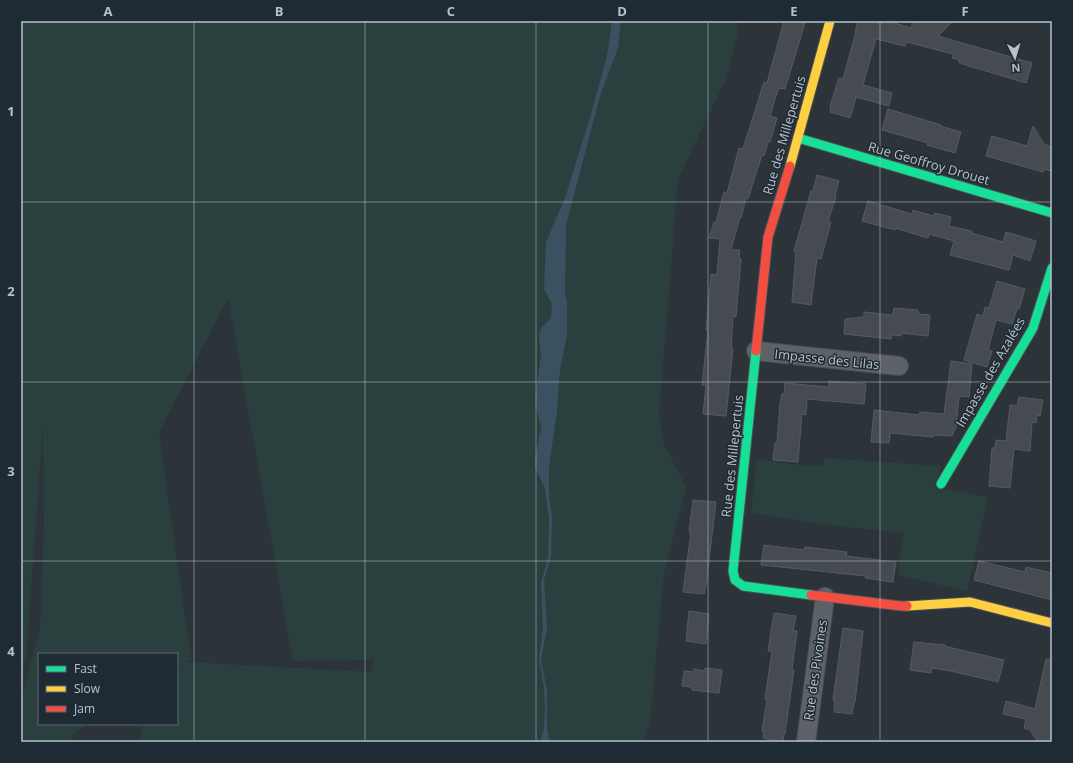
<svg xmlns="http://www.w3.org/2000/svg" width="1073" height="763" viewBox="0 0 1073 763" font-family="'Open Sans',sans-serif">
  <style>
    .green { fill: #2a403f; fill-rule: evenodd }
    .water { fill: #3a5161 }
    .building { fill: #454b50; stroke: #545c61 }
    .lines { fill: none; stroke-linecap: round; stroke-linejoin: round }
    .street-casing { stroke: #4b5054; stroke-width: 20 }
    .fast-casing { stroke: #4b5054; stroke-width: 11 }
    .slow-casing { stroke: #4b5054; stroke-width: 11 }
    .jam-casing { stroke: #4b5054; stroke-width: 11 }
    .street { stroke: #5d6268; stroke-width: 18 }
    .fast { stroke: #16e098; stroke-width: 9 }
    .slow { stroke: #ffcf43; stroke-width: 9 }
    .jam { stroke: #f24e42; stroke-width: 9 }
    .grid { fill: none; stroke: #b7c1ca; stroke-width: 1; stroke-opacity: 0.55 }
    .labels { text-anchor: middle; stroke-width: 3; stroke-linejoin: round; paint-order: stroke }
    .street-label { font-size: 13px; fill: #b7c1ca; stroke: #1f2b34 }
    .neatline { fill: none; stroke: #b7c1ca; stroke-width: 1.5 }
    .grid-label { font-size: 13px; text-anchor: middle; font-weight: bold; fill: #b7c1ca }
  </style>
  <rect width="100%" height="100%" fill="#2d3439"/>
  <!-- green -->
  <g class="green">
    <path d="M21 21H737L738 33 726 79 678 179 659 415 664 444 686 487 664 574 650 721 644 742H139L143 724H177V669L183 663 177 665V654H39V724H86L73 735 71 742H21V701L40 628 44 526 43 426 26 656 21 676ZM228 298 293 661 374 660 371 672 185 662 191 659 159 432Z"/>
    <path d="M824 458 941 466 934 487 988 497 967 591 898 575 903 533 829 525 751 513 757 460 822 467Z"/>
  </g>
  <!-- water -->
  <path class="water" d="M612 21H621L618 48 600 96 566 225 565 292 567 304V335L560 370 557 411 549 468V497L552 516 551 556 544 580 547 629 541 659 547 691V729L548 732 549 742H540L544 729 545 709 544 688 539 658 543 628 541 583 548 558 549 520 545 489 535 467V459L541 428 535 400 541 354 539 335 541 328 551 318 552 304 544 289 546 242 565 198 591 114 607 56Z"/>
  <!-- building -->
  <g class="building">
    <path d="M784 21H797L805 23 785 89 779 88 775 99 770 116 777 118 770 142H768L764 156 762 155 748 199 746 198 741 218 740 217 731 250H740L739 258 741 259 736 317 733 316 731 348H733L726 416 703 414 706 385H702L708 330H706L711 274 717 275 720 239 709 238 714 222H716L724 192 727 193 739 148 743 149 764 82 767 83Z"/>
    <path d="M858 21H888L911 28 913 21H953L938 36 1032 63 1026 83 959 63V60L952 58 953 54 907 42 905 46 876 39 863 85 892 93 889 106 856 97 850 118 830 112 831 103 839 78 843 79 856 32H855Z"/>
    <path d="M888 109 941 125 940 126 961 132 955 153 927 145 928 143 882 130Z"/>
    <path d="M1033 126 1044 144 1052 147V171L1043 169V172L986 156 992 136 1027 146Z"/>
    <path d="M817 175 839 181 835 196 836 197 828 221 831 222 821 259 817 258 811 305 792 302 796 252 794 251 811 191H813Z"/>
    <path d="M868 201 912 214 913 210 933 216 935 213 951 217 949 226 972 231V233L1003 242 1006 232 1036 241 1030 261 1013 255 1009 270 950 255 954 241 929 234 928 238 895 228V230L862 221Z"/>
    <path d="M997 281 1025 289 1019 309H1017L1012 324 996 320 988 350 992 351 987 367 964 360 977 314 983 316 985 307 989 308Z"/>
    <path d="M894 308 918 310V314L930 315 928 336 901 333V336L892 335 891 339 844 334 845 319 864 317V312L893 315Z"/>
    <path d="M951 361 972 364 969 397 959 396 956 427 952 436 935 435 933 437 890 433 889 443 871 442 874 410 919 415 920 412 944 414Z"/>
    <path d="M829 381 866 384 864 404 807 399 806 415 802 414 798 462 773 460 775 443H777L780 404 782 394H784L785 383 829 387Z"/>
    <path d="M1019 397 1043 400 1040 416 1037 415 1036 423 1032 422 1030 451 1014 449 1010 488 989 486 992 448H995L996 440 1006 441 1010 405 1017 406Z"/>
    <path d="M693 500 716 502 706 586 704 594 683 592 691 532H689Z"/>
    <path d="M764 545 804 550 805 547 822 549 847 552 846 556 896 562 893 582 865 578 866 576 761 565Z"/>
    <path d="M979 561 1025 572 1026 567 1052 573V600L974 580Z"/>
    <path d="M689 611 709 614 706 644 686 641Z"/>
    <path d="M774 613 796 616 793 631H797L792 670H794L785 734H784L783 742 763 738 764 731H762L767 699H765L772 651H768Z"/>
    <path d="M843 628 863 631 855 702H854L852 714 834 712 835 700H833Z"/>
    <path d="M914 642 945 645 944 646 1004 660 998 682 951 671 932 668 931 673 910 670Z"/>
    <path d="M1046 659H1052V742H1038L1030 730 1024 728 1026 719 1003 714 1006 701 1035 709Z"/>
    <path d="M705 668 722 670 719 693 692 690V687L682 686 684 671 694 672V669L705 671Z"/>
  </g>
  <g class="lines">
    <defs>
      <g id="street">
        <path d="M756 351 899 366"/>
        <path d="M806 742 825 597"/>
      </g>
      <g id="fast">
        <path d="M798 138 1052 213"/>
        <path d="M756 351 733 571 735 580 743 586 811 595"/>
        <path d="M941 484 1033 328 1052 268"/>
      </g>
      <g id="slow">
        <path d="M790 166 830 21"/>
        <path d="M907 606 970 602 1052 623"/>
      </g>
      <g id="jam">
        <path d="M756 351 768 237 790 166"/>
        <path d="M811 595 901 606H907"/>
      </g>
    </defs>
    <!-- street casing -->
    <use href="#street" class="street-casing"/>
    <!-- fast casing -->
    <use href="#fast" class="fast-casing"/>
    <!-- slow casing -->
    <use href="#slow" class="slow-casing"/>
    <!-- jam casing -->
    <use href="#jam" class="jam-casing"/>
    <!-- street -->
    <use href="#street" class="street"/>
    <!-- fast -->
    <use href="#fast" class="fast"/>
    <!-- slow -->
    <use href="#slow" class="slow"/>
    <!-- jam -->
    <use href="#jam" class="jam"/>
  </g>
  <!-- grid -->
  <path class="grid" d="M194 21V742M365 21V742M536 21V742M708 21V742M880 21V742M21 202H1052M21 382H1052M21 561H1052"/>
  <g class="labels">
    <!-- street labels -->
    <g class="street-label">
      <text transform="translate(784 135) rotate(-74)" y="5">Rue des Millepertuis</text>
      <text transform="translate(929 163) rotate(16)" y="5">Rue Geoffroy Drouet</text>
      <text transform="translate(827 359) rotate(6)" y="5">Impasse des Lilas</text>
      <text transform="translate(990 372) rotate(-60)" y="5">Impasse des Azalées</text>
      <text transform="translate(732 456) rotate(-84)" y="5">Rue des Millepertuis</text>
      <text transform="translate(815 670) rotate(-82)" y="5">Rue des Pivoines</text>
    </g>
  </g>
  <!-- border -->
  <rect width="1073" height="763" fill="none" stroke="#1f2b34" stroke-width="44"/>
  <!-- legend -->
  <rect x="38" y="653" width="140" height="72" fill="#1f2b34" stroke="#5c6770"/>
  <rect x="46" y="666" width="20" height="6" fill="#16e098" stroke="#5c6770"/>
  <text x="74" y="673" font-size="12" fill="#b7c1ca">Fast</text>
  <rect x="46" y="686" width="20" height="6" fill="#ffcf43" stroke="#5c6770"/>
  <text x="74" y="693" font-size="12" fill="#b7c1ca">Slow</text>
  <rect x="46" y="706" width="20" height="6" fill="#f24e42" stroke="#5c6770"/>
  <text x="74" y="713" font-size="12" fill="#b7c1ca">Jam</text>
  <!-- north arrow -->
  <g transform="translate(1015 58) rotate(175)" stroke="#1f2b34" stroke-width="3" paint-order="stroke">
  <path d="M0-3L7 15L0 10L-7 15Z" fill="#b7c1ca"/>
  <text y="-6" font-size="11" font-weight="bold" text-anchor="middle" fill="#b7c1ca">N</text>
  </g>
  <rect x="22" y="22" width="1029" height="719" class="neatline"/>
  <g class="grid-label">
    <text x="108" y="16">A</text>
    <text x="279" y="16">B</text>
    <text x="451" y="16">C</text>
    <text x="622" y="16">D</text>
    <text x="794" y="16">E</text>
    <text x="965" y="16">F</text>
    <text x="11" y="116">1</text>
    <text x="11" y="296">2</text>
    <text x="11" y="476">3</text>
    <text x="11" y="656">4</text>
  </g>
</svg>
